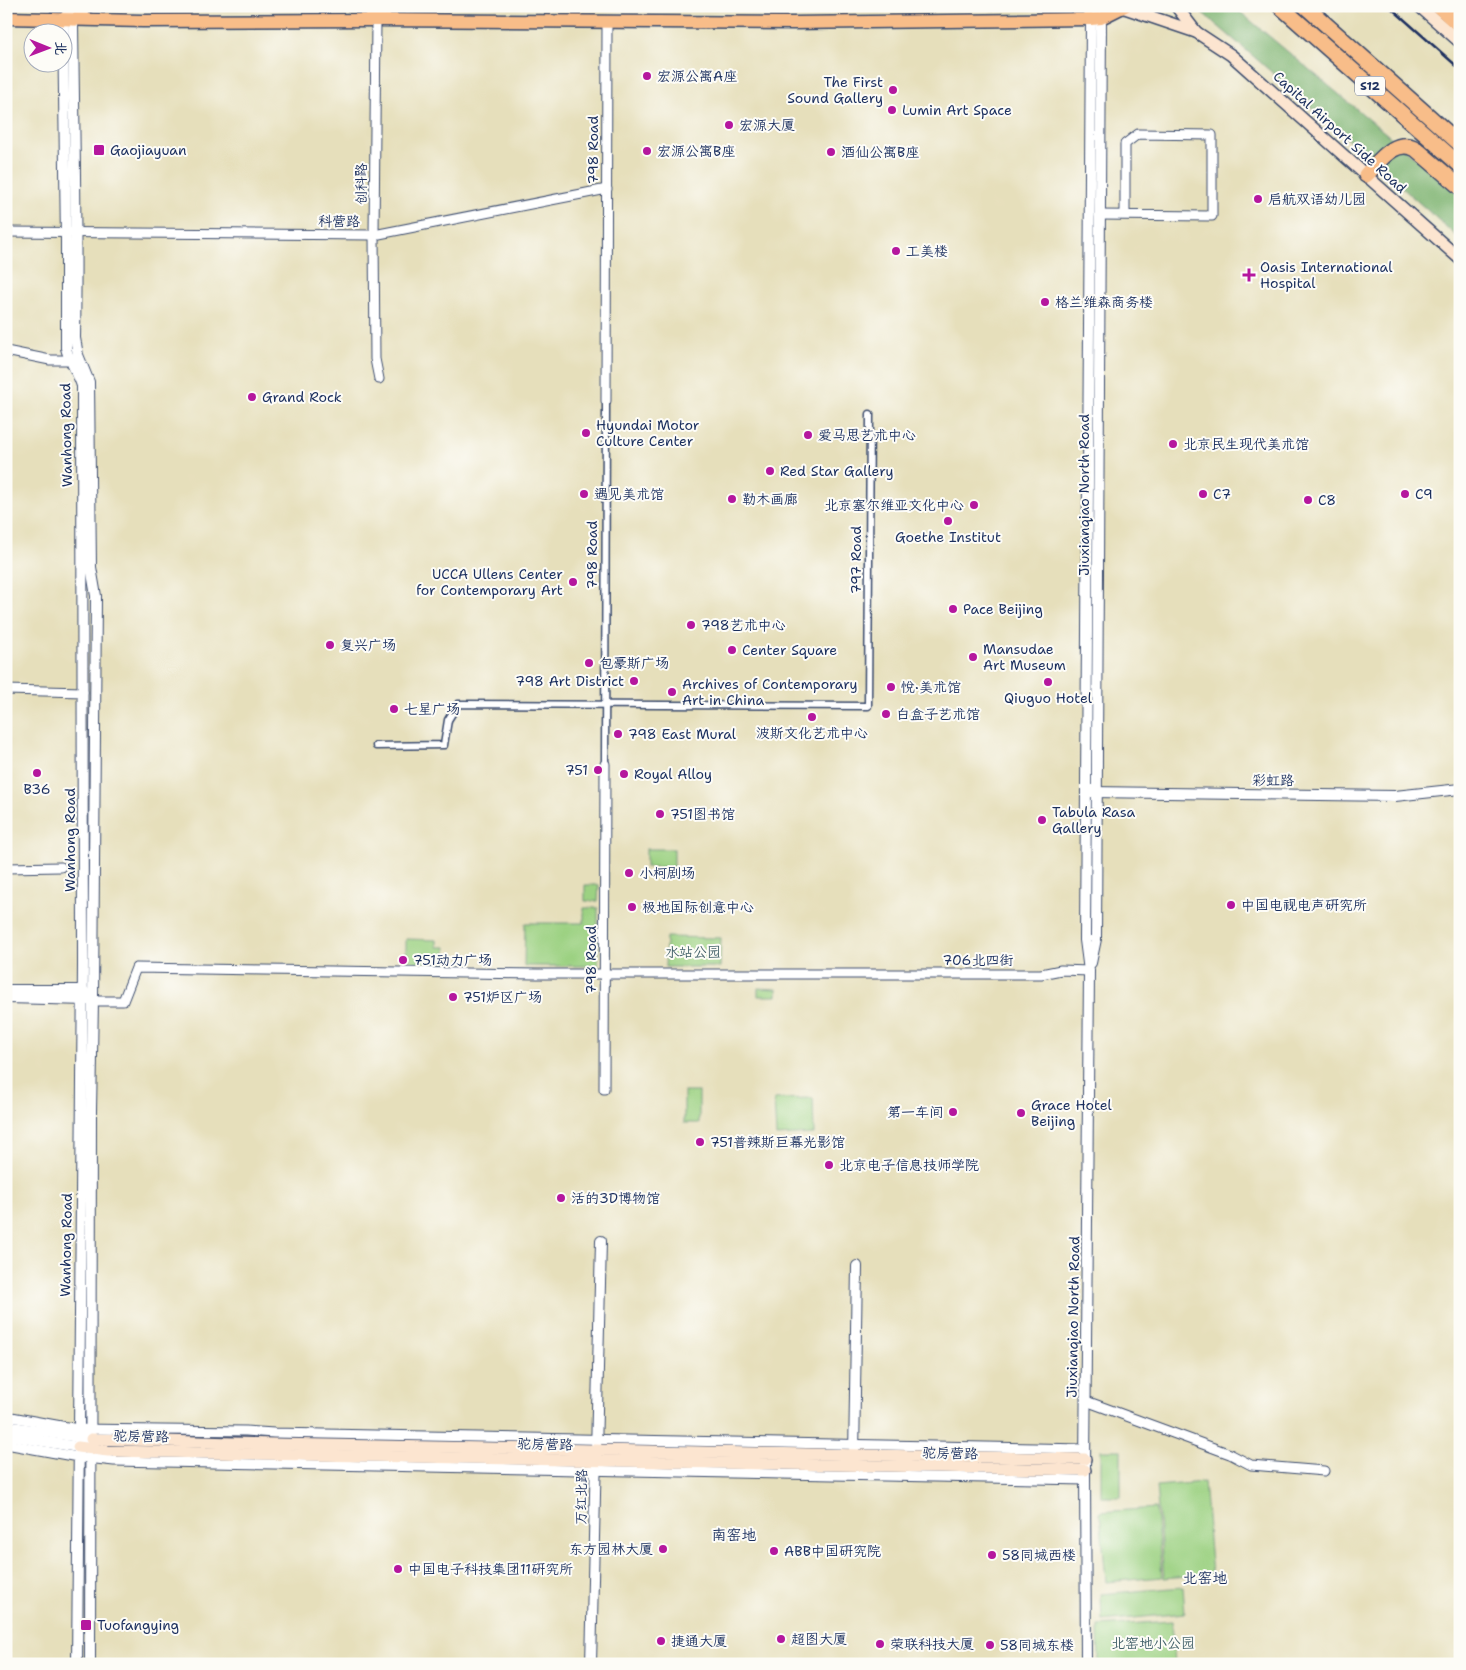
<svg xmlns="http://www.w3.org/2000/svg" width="1466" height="1670" viewBox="0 0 1466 1670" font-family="'Shantell Sans','LXGW WenKai TC',sans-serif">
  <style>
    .green { fill: #9cd182; stroke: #5c8070 }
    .forest { fill: #7db370; stroke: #4c7167 }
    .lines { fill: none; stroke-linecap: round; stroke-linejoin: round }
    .pedestrian-casing { stroke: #39496c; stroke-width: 9 }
    .minor-casing { stroke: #39496c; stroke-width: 11 }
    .tertiary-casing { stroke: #39496c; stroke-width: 12 }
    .secondary-casing { stroke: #39496c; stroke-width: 14 }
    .primary-casing { stroke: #39496c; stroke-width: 15 }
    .trunk-casing { stroke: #39496c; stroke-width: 16 }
    .motorway-casing { stroke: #39496c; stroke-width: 18 }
    .pedestrian { stroke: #fff; stroke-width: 6 }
    .minor { stroke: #fff; stroke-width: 9 }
    .tertiary { stroke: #fff; stroke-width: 10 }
    .secondary { stroke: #fce5d0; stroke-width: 11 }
    .primary { stroke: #f8bd89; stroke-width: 12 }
    .trunk { stroke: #f8bd89; stroke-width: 14 }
    .motorway { stroke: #f8bd89; stroke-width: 15 }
    .rail { stroke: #1b2f5e; stroke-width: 2.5 }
    .poi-dot { fill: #b5179e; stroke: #fdfcf7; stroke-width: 2 }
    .labels { text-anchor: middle; stroke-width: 4; stroke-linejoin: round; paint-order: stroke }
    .shield { fill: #fdfcf7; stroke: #5f6c8c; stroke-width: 1 }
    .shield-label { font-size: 12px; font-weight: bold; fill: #1b2f5e }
    .poi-label { font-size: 14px; fill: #1b2f5e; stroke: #fdfcf7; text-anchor: start }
    .street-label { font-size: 14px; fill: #1b2f5e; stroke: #fdfcf7 }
    .park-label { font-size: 14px; fill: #426069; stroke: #fdfcf7 }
    .neighbourhood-label { font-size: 15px; fill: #1b2f5e; stroke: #fdfcf7 }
  </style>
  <rect width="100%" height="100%" fill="#fdfcf7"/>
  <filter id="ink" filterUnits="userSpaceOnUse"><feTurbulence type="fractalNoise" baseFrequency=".02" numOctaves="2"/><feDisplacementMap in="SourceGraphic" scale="10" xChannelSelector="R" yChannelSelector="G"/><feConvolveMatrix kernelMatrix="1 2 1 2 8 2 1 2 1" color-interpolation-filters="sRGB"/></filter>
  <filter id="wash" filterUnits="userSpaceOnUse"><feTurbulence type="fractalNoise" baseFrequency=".0096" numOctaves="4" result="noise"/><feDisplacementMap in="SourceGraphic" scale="20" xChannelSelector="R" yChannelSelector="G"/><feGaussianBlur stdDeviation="1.12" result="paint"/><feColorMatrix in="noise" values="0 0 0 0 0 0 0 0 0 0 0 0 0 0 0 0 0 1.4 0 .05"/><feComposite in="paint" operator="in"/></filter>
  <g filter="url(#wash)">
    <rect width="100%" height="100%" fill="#e6dfbb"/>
    <!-- green -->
    <g class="green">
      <rect x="646" y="849" width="28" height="18"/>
      <path d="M585 885H599L598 901H585Z"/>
      <path d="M584 908H598V966H524L525 923H584Z"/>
      <path d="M666 937 721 938 720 967H665Z"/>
      <path d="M406 939 437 940V947H446V963L406 962Z"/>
      <path d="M758 988 777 989V996H758Z"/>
      <rect x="684" y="1092" width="15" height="31"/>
      <path d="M813 1098 814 1134 776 1136 774 1099Z"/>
      <rect x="1101" y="1450" width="20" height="47"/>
      <path d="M1204 1482 1212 1574 1164 1578 1156 1486Z"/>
      <path d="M1156 1508 1162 1577 1106 1582 1100 1512Z"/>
      <path d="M1183 1587 1185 1613 1102 1621 1101 1594Z"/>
      <path d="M1172 1621 1175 1664H1099L1098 1626Z"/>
    </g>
    <!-- forest -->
    <path class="forest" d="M1205 6H1233L1460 195V239L1260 62 1199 10Z"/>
  </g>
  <g filter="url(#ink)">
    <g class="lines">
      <defs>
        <g id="pedestrian">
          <path d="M376 746 444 745 448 720 458 704 868 706 870 414"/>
          <path d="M605 764 606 401"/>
        </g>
        <g id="minor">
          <path d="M376 20 374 235 375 359 379 379"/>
          <path d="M1099 215 1212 216V135L1138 134 1125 144V215"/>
          <path d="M6 232 374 235 607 189"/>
          <path d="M6 351 50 360H69"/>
          <path d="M606 401 607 22"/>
          <path d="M6 690 83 692"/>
          <path d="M6 868 61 867"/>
          <path d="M93 1001H123L136 968 537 974H1041L1061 970 1089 971"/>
          <path d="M604 1089 605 764"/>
          <path d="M1086 1401 1230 1454 1251 1465 1324 1471"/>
          <path d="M6 1416 78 1429 246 1431 274 1433 1085 1449"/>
          <path d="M6 1444 78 1457 114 1461 1085 1480"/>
        </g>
        <g id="tertiary">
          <path d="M63 20 66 242V348C69 362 78 372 82 386 81 578 84 771 83 964 83 1197 78 1430 77 1664"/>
          <path d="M73 20C74 126 77 232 75 338L78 355 89 382 91 567 96 596 93 1001 91 1111 90 1664"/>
          <path d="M1091 792 1395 796 1460 789"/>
          <path d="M1091 963 1096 939 1101 18 1097 14"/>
          <path d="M6 990H83L87 995"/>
          <path d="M6 998 88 1000"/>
          <path d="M6 1426 85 1438"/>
          <path d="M6 1435 78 1447"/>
          <path d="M854 1456 857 1266"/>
          <path d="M591 1664 601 1241"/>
          <path d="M1086 1664 1085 1470 1089 971 1085 940 1091 19 1086 6"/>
        </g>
        <g id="secondary">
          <path d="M1119 6 1196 32 1231 55 1460 259"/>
          <path d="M1176 6 1196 32"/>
          <path d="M1419 6 1460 42"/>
          <path d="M63 20 74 6"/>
          <path d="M73 20 88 6"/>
          <path d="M91 1439 274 1444 1085 1459"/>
          <path d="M78 1447 108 1451 1085 1470"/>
        </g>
        <path id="primary" d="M6 18 143 21 376 20 793 23 1091 19 1101 18 1125 6"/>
        <path id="trunk" d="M1438 6 1460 26"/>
        <g id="motorway">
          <path d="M1280 6 1460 165"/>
          <path d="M1305 6 1460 144"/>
          <path d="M1366 175C1379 162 1395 137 1416 149L1460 187"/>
        </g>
      </defs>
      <!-- pedestrian casing -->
      <use href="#pedestrian" class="pedestrian-casing"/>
      <!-- minor casing -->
      <use href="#minor" class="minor-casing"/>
      <!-- tertiary casing -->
      <use href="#tertiary" class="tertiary-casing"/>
      <!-- secondary casing -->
      <use href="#secondary" class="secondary-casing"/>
      <!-- primary casing -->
      <use href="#primary" class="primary-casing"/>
      <!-- trunk casing -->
      <use href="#trunk" class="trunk-casing"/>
      <!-- motorway casing -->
      <use href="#motorway" class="motorway-casing"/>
      <!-- pedestrian -->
      <use href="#pedestrian" class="pedestrian"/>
      <!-- minor -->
      <use href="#minor" class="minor"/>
      <!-- tertiary -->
      <use href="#tertiary" class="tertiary"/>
      <!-- secondary -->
      <use href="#secondary" class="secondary"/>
      <!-- primary -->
      <use href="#primary" class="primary"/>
      <!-- trunk -->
      <use href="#trunk" class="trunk"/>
      <!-- motorway -->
      <use href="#motorway" class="motorway"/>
      <!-- rail -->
      <path class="rail" d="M1389 6 1460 69"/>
    </g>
  </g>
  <!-- markers -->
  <g class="poi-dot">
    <circle cx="647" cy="76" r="5"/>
    <circle cx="893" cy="90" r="5"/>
    <circle cx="892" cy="110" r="5"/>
    <circle cx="729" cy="125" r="5"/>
    <rect x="93" y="144" width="12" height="12" rx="2.5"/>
    <circle cx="647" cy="151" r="5"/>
    <circle cx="831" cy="152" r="5"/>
    <circle cx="1258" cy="199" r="5"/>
    <circle cx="896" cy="251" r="5"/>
    <path d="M1246.5 267.5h5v5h5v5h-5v5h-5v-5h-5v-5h5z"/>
    <circle cx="1045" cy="302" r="5"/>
    <circle cx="252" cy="397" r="5"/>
    <circle cx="586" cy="433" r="5"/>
    <circle cx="808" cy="435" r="5"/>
    <circle cx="1173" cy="444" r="5"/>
    <circle cx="770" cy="471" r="5"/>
    <circle cx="584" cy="494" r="5"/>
    <circle cx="1203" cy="494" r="5"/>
    <circle cx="1405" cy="494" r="5"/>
    <circle cx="732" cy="499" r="5"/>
    <circle cx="1308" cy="500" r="5"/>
    <circle cx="974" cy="505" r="5"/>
    <circle cx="948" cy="521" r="5"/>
    <circle cx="573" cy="582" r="5"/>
    <circle cx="953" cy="609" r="5"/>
    <circle cx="691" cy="625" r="5"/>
    <circle cx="330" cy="645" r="5"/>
    <circle cx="732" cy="650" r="5"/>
    <circle cx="973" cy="657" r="5"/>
    <circle cx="589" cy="663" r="5"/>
    <circle cx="634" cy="681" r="5"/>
    <circle cx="1048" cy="682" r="5"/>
    <circle cx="891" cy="687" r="5"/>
    <circle cx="672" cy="692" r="5"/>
    <circle cx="394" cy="709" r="5"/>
    <circle cx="886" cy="714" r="5"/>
    <circle cx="812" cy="717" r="5"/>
    <circle cx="618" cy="734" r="5"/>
    <circle cx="598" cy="770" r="5"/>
    <circle cx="37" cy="773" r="5"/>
    <circle cx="624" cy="774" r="5"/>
    <circle cx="660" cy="814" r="5"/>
    <circle cx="1042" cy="820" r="5"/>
    <circle cx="629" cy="873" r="5"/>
    <circle cx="1231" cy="905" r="5"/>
    <circle cx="632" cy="907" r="5"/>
    <circle cx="403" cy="960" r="5"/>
    <circle cx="453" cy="997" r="5"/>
    <circle cx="953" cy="1112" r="5"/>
    <circle cx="1021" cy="1113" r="5"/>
    <circle cx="700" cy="1142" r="5"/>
    <circle cx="829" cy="1165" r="5"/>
    <circle cx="561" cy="1198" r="5"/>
    <circle cx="663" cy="1549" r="5"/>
    <circle cx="774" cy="1551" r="5"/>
    <circle cx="992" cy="1555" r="5"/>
    <circle cx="398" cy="1569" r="5"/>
    <rect x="80" y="1619" width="12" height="12" rx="2.5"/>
    <circle cx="781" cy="1639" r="5"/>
    <circle cx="661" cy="1641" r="5"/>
    <circle cx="880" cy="1644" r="5"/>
    <circle cx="990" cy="1645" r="5"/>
  </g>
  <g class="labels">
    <!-- shield labels -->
    <rect class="shield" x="1355" y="76.5" width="30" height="19" rx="4"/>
    <g class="shield-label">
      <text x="1370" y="90">S12</text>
    </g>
    <!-- poi labels -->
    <g class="poi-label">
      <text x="657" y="81">宏源公寓A座</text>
      <text x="883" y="87" text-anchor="end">The First<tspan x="883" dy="16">Sound Gallery</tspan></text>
      <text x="902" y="115">Lumin Art Space</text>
      <text x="739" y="130">宏源大厦</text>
      <text x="110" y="155">Gaojiayuan</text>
      <text x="657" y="156">宏源公寓B座</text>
      <text x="841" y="157">酒仙公寓B座</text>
      <text x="1268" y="204">启航双语幼儿园</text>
      <text x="906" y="256">工美楼</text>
      <text x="1260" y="272">Oasis International<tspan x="1260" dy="16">Hospital</tspan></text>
      <text x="1055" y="307">格兰维森商务楼</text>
      <text x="262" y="402">Grand Rock</text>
      <text x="596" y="430">Hyundai Motor<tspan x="596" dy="16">Culture Center</tspan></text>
      <text x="818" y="440">爱马思艺术中心</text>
      <text x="1183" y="449">北京民生现代美术馆</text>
      <text x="780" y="476">Red Star Gallery</text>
      <text x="594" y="499">遇见美术馆</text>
      <text x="1213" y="499">C7</text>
      <text x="1415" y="499">C9</text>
      <text x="742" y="504">勒木画廊</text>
      <text x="1318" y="505">C8</text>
      <text x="964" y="510" text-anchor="end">北京塞尔维亚文化中心</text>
      <text x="948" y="542" text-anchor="middle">Goethe Institut</text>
      <text x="563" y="579" text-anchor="end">UCCA Ullens Center<tspan x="563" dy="16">for Contemporary Art</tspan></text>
      <text x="963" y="614">Pace Beijing</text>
      <text x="701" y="630">798艺术中心</text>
      <text x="340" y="650">复兴广场</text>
      <text x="983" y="654">Mansudae<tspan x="983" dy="16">Art Museum</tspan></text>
      <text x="742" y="655">Center Square</text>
      <text x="599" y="668">包豪斯广场</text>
      <text x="624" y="686" text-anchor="end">798 Art District</text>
      <text x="682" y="689">Archives of Contemporary<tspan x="682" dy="16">Art in China</tspan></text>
      <text x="901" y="692">悦·美术馆</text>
      <text x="1048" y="703" text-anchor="middle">Qiuguo Hotel</text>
      <text x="404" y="714">七星广场</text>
      <text x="896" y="719">白盒子艺术馆</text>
      <text x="812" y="738" text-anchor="middle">波斯文化艺术中心</text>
      <text x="628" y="739">798 East Mural</text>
      <text x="588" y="775" text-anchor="end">751</text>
      <text x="634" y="779">Royal Alloy</text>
      <text x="37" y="794" text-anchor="middle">B36</text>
      <text x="1052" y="817">Tabula Rasa<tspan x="1052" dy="16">Gallery</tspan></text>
      <text x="670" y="819">751图书馆</text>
      <text x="639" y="878">小柯剧场</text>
      <text x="1241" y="910">中国电视电声研究所</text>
      <text x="642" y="912">极地国际创意中心</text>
      <text x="413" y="965">751动力广场</text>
      <text x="463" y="1002">751炉区广场</text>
      <text x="1031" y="1110">Grace Hotel<tspan x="1031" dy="16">Beijing</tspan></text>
      <text x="943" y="1117" text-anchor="end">第一车间</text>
      <text x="710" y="1147">751普辣斯巨幕光影馆</text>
      <text x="839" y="1170">北京电子信息技师学院</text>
      <text x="571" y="1203">活的3D博物馆</text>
      <text x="653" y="1554" text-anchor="end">东方园林大厦</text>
      <text x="784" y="1556">ABB中国研究院</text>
      <text x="1002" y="1560">58同城西楼</text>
      <text x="408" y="1574">中国电子科技集团11研究所</text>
      <text x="97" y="1630">Tuofangying</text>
      <text x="791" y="1644">超图大厦</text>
      <text x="671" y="1646">捷通大厦</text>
      <text x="890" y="1649">荣联科技大厦</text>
      <text x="1000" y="1650">58同城东楼</text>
    </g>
    <!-- street labels -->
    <g class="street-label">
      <text transform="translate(1340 132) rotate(42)" y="5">Capital Airport Side Road</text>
      <text transform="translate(593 150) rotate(-90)" y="5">798 Road</text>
      <text transform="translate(361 184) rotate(-90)" y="5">创科路</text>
      <text transform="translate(339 221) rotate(1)" y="5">科营路</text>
      <text transform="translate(66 435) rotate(-91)" y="5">Wanhong Road</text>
      <text transform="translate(1084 495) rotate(-90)" y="5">Jiuxianqiao North Road</text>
      <text transform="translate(592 555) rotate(-90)" y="5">798 Road</text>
      <text transform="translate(856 560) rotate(-90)" y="5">797 Road</text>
      <text transform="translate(1273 780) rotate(1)" y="5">彩虹路</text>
      <text transform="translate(70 840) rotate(-90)" y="5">Wanhong Road</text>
      <text transform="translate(591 960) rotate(-90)" y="5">798 Road</text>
      <text x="978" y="965">706北四街</text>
      <text transform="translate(66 1245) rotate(-89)" y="5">Wanhong Road</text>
      <text transform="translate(1073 1317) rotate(-89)" y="5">Jiuxianqiao North Road</text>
      <text transform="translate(141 1436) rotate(1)" y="5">驼房营路</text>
      <text transform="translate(545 1444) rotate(1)" y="5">驼房营路</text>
      <text transform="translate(950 1453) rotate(1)" y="5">驼房营路</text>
      <text transform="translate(581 1497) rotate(-89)" y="5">万红北路</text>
    </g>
    <!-- park labels -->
    <g class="park-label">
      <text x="693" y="957">水站公园</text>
      <text x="1153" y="1648">北窑地小公园</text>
    </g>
    <!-- neighbourhood labels -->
    <g class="neighbourhood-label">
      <text x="734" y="1540">南窑地</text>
      <text x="1205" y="1583">北窑地</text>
    </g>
  </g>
  <!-- margin -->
  <rect width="1466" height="1670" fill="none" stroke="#fdfcf7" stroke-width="25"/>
  <!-- north arrow -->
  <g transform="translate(48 48) rotate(91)"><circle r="24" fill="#fdfcf7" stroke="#a3aaba"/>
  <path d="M0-4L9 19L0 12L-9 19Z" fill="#b5179e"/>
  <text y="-8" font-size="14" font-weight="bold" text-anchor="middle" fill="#1b2f5e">北</text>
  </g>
</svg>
